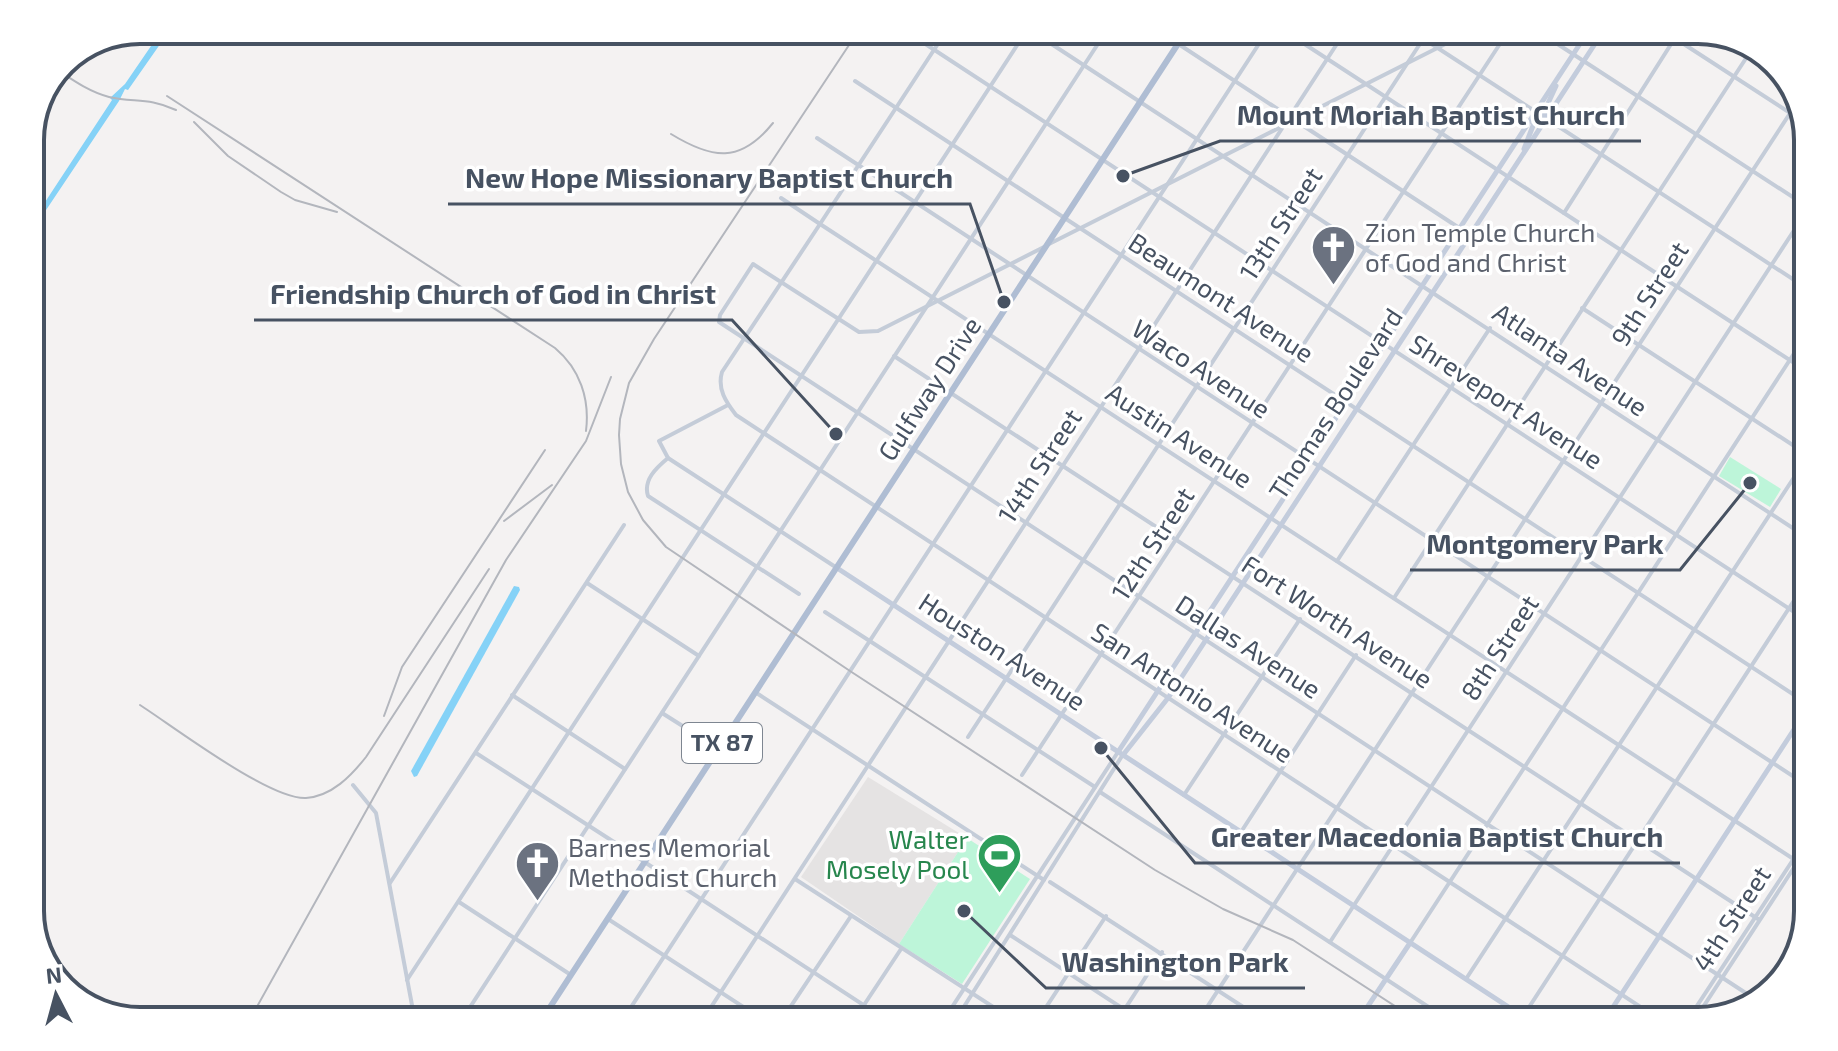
<svg xmlns="http://www.w3.org/2000/svg" width="1838" height="1051" viewBox="0 0 1838 1051" font-family="'Exo 2',sans-serif">
  <style>
    .education { fill: #e5e3e3 }
    .green { fill: #bdf5d9 }
    .water { fill: #85d2f7 }
    .lines { fill: none; stroke-linecap: round; stroke-linejoin: round }
    .minor { stroke: #c4ccd8; stroke-width: 4 }
    .tertiary { stroke: #c4ccd8; stroke-width: 4 }
    .secondary { stroke: #c3ccdc; stroke-width: 5 }
    .primary { stroke: #afbdd3; stroke-width: 6 }
    .rail { stroke: #b3b6bd; stroke-width: 2 }
    .labels { text-anchor: middle; stroke-width: 7; stroke-linejoin: round; paint-order: stroke }
    .shield { fill: #fff; stroke: #7e8691; stroke-width: 2 }
    .shield-label { font-size: 24px; font-weight: bold; fill: #475262 }
    .street-label { font-size: 26px; fill: #475262; stroke: #fff }
    .worship-label { font-size: 26px; fill: #5b616d; stroke: #fff; text-anchor: start }
    .leisure-label { font-size: 26px; fill: #27864d; stroke: #fff; text-anchor: end }
    .rim { fill: none; stroke: #475262; stroke-width: 4 }
    .leader { fill: none; stroke: #475262; stroke-width: 3 }
    .callout-dot { fill: #475262; stroke: #fff; stroke-width: 3 }
    .callout-label { font-size: 28px; text-anchor: middle; font-weight: bold; fill: #475262; stroke: #fff; stroke-width: 7; stroke-linejoin: round; paint-order: stroke }
  </style>
  <rect width="100%" height="100%" fill="#f4f2f2"/>
  <!-- education -->
  <path class="education" d="M868 777 967 838 899 944 801 877Z"/>
  <!-- green -->
  <g class="green">
    <path d="M1730 457 1781 489 1770 507 1719 476Z"/>
    <path d="M967 838 1030 879 962 984 899 944Z"/>
  </g>
  <!-- water -->
  <g class="water">
    <path d="M162 30H170L128 90 125 89 119 101 30 234V225L112 100 110 98 125 84Z"/>
    <path d="M514 586 519 587 520 590 417 776 414 777 411 771Z"/>
  </g>
  <g class="lines">
    <!-- minor -->
    <g class="minor">
      <path d="M904 30 1808 621"/>
      <path d="M1030 30 1808 538"/>
      <path d="M1157 30 1470 235"/>
      <path d="M1283 30 1808 372"/>
      <path d="M1536 30 1808 207"/>
      <path d="M1676 39 1804 122"/>
      <path d="M855 81 1808 704"/>
      <path d="M817 138 1808 786"/>
      <path d="M781 198 820 224 722 372C717 389 726 402 736 415L1662 1021"/>
      <path d="M1564 213 1680 30"/>
      <path d="M1044 247 878 331 859 332 753 264 720 315 719 322 1758 1001"/>
      <path d="M1582 308 1808 455"/>
      <path d="M894 356 1758 919"/>
      <path d="M728 405 659 441 668 458C656 468 643 480 648 496L799 594"/>
      <path d="M1337 561 1490 328"/>
      <path d="M587 583 699 656"/>
      <path d="M1394 598 1754 46"/>
      <path d="M825 612 1095 787"/>
      <path d="M755 692 1044 880"/>
      <path d="M512 695 625 769"/>
      <path d="M662 713 719 749"/>
      <path d="M968 737 1429 30"/>
      <path d="M476 753 645 862"/>
      <path d="M1022 775 1509 30"/>
      <path d="M353 785 376 813 415 1021"/>
      <path d="M1100 792 1450 1021"/>
      <path d="M1184 795 1300 619"/>
      <path d="M1241 832 1356 655"/>
      <path d="M795 879 1015 1021"/>
      <path d="M1050 882 1265 1021"/>
      <path d="M390 883 624 525"/>
      <path d="M459 902 571 975"/>
      <path d="M608 919 765 1021"/>
      <path d="M1010 935 1142 1021"/>
      <path d="M1330 942 1808 209"/>
      <path d="M1466 979 1808 456"/>
      <path d="M407 980 1027 30"/>
      <path d="M864 1005 901 949"/>
      <path d="M461 1021 1107 30"/>
      <path d="M622 1021 1268 30"/>
      <path d="M702 1021 1346 30"/>
      <path d="M781 1021 851 916"/>
      <path d="M1037 1021 1106 916"/>
      <path d="M1117 1021 1162 952"/>
      <path d="M1198 1021 1798 101"/>
      <path d="M1520 1021 1808 579"/>
    </g>
    <!-- tertiary -->
    <g class="tertiary">
      <path d="M947 30 820 224 1798 862"/>
      <path d="M1410 30 1808 289"/>
      <path d="M1049 244 1473 30"/>
      <path d="M668 458 837 568"/>
      <path d="M646 863 888 1021"/>
      <path d="M1410 943 1808 332"/>
      <path d="M943 1021 1118 752"/>
      <path d="M955 1021 1122 756"/>
      <path d="M1687 1021 1808 837"/>
      <path d="M1694 1021 1808 846"/>
    </g>
    <!-- secondary -->
    <g class="secondary">
      <path d="M1546 119 1544 112 1556 86"/>
      <path d="M1524 149 1536 118 1535 112"/>
      <path d="M837 568 1530 1021"/>
      <path d="M1118 752 1589 30"/>
      <path d="M1123 755 1168 698 1604 30"/>
      <path d="M1358 1021 1410 943"/>
      <path d="M1604 1021 1808 708"/>
    </g>
    <!-- primary -->
    <path class="primary" d="M541 1021 1187 30"/>
    <!-- rail -->
    <g class="rail">
      <path d="M859 30 654 339 629 383 620 419 619 435 621 464 628 492 643 520 666 547 850 671 1155 870 1223 909 1293 940 1418 1021"/>
      <path d="M59 71C74 81 90 92 109 97 134 103 148 97 176 110"/>
      <path d="M167 96 555 348C580 369 590 399 586 431"/>
      <path d="M194 122 228 156 281 192 295 200 337 212"/>
      <path d="M671 134C712 159 740 164 773 123"/>
      <path d="M504 521 552 485"/>
      <path d="M140 705C174 727 270 800 306 798 332 796 351 776 366 757L489 569"/>
      <path d="M384 716 402 667 545 450"/>
      <path d="M249 1021 506 560 586 441 611 377"/>
    </g>
  </g>
  <!-- icons -->
  <defs>
    <symbol id="church-pin" viewBox="-11 -11 22 30"><path d="M0 17L-7.5 6A9.5 9.5 0 1 1 7.5 6Z" fill="#6b7280" stroke="#fff"/><path d="M-1.2-6h2.4v3.5h3.3v2.4h-3.3V6h-2.4V-.1h-3.3v-2.4h3.3Z" fill="#fff"/></symbol>
    <symbol id="stadium-pin" viewBox="-11 -11 22 30"><path d="M0 17L-7.5 6A9.5 9.5 0 1 1 7.5 6Z" fill="#2e9e5b" stroke="#fff"/><path d="M0-5a6.5 5 0 1 0 0 10a6.5 5 0 1 0 0-10ZM-3.5-1.8h7v3.6h-7Z" fill="#fff"/></symbol>
  </defs>
  <g fill-rule="evenodd">
    <use href="#church-pin" x="1308" y="222" width="51" height="69"/>
    <use href="#stadium-pin" x="974" y="830" width="51" height="69"/>
    <use href="#church-pin" x="512" y="838" width="51" height="69"/>
  </g>
  <g class="labels">
    <!-- shield labels -->
    <rect class="shield" x="682" y="723" width="80" height="40" rx="6"/>
    <g class="shield-label">
      <text x="722" y="751">TX 87</text>
    </g>
    <!-- street labels -->
    <g class="street-label">
      <text transform="translate(1281 224) rotate(-57)" y="9">13th Street</text>
      <text transform="translate(1650 294) rotate(-57)" y="9">9th Street</text>
      <text transform="translate(1221 298) rotate(33)" y="9">Beaumont Avenue</text>
      <text transform="translate(1570 360) rotate(34)" y="9">Atlanta Avenue</text>
      <text transform="translate(1201 369) rotate(33)" y="9">Waco Avenue</text>
      <text transform="translate(930 389) rotate(-57)" y="9">Gulfway Drive</text>
      <text transform="translate(1506 402) rotate(33)" y="9">Shreveport Avenue</text>
      <text transform="translate(1336 404) rotate(-57)" y="9">Thomas Boulevard</text>
      <text transform="translate(1179 436) rotate(33)" y="9">Austin Avenue</text>
      <text transform="translate(1040 466) rotate(-57)" y="9">14th Street</text>
      <text transform="translate(1153 544) rotate(-57)" y="9">12th Street</text>
      <text transform="translate(1337 622) rotate(33)" y="9">Fort Worth Avenue</text>
      <text transform="translate(1248 647) rotate(33)" y="9">Dallas Avenue</text>
      <text transform="translate(1500 648) rotate(-57)" y="9">8th Street</text>
      <text transform="translate(1002 652) rotate(33)" y="9">Houston Avenue</text>
      <text transform="translate(1192 693) rotate(33)" y="9">San Antonio Avenue</text>
      <text transform="translate(1732 919) rotate(-57)" y="9">4th Street</text>
    </g>
    <!-- worship labels -->
    <g class="worship-label">
      <text x="1365" y="242">Zion Temple Church<tspan x="1365" dy="30">of God and Christ</tspan></text>
      <text x="568" y="857">Barnes Memorial<tspan x="568" dy="30">Methodist Church</tspan></text>
    </g>
    <!-- leisure labels -->
    <g class="leisure-label">
      <text x="969" y="849">Walter<tspan x="969" dy="30">Mosely Pool</tspan></text>
    </g>
  </g>
  <!-- crop -->
  <path d="M0 0H1838V1051H0ZM140 44H1698A96 96 0 0 1 1794 140V911A96 96 0 0 1 1698 1007H140A96 96 0 0 1 44 911V140A96 96 0 0 1 140 44Z" fill="#fff" fill-rule="evenodd"/>
  <path class="rim" d="M140 44H1698A96 96 0 0 1 1794 140V911A96 96 0 0 1 1698 1007H140A96 96 0 0 1 44 911V140A96 96 0 0 1 140 44Z"/>
  <!-- callouts -->
  <path class="leader" d="M1123 176L1220 141H1641M1004 302L970 204H448M836 434L732 320H254M1750 483L1680 570H1410M1101 748L1195 863H1680M964 911L1046 988H1305"/>
  <g class="callout-dot">
    <circle cx="1123" cy="176" r="8"/>
    <circle cx="1004" cy="302" r="8"/>
    <circle cx="836" cy="434" r="8"/>
    <circle cx="1750" cy="483" r="8"/>
    <circle cx="1101" cy="748" r="8"/>
    <circle cx="964" cy="911" r="8"/>
  </g>
  <g class="callout-label">
    <text x="1431" y="125">Mount Moriah Baptist Church</text>
    <text x="709" y="188">New Hope Missionary Baptist Church</text>
    <text x="493" y="304">Friendship Church of God in Christ</text>
    <text x="1545" y="554">Montgomery Park</text>
    <text x="1437" y="847">Greater Macedonia Baptist Church</text>
    <text x="1175" y="972">Washington Park</text>
  </g>
  <!-- north arrow -->
  <g transform="translate(56 995) rotate(354)" stroke="#ffffff" stroke-width="6" paint-order="stroke">
  <path d="M0-6L14 30L0 20L-14 30Z" fill="#475262"/>
  <text y="-12" font-size="22" font-weight="bold" text-anchor="middle" fill="#475262">N</text>
  </g>
</svg>
